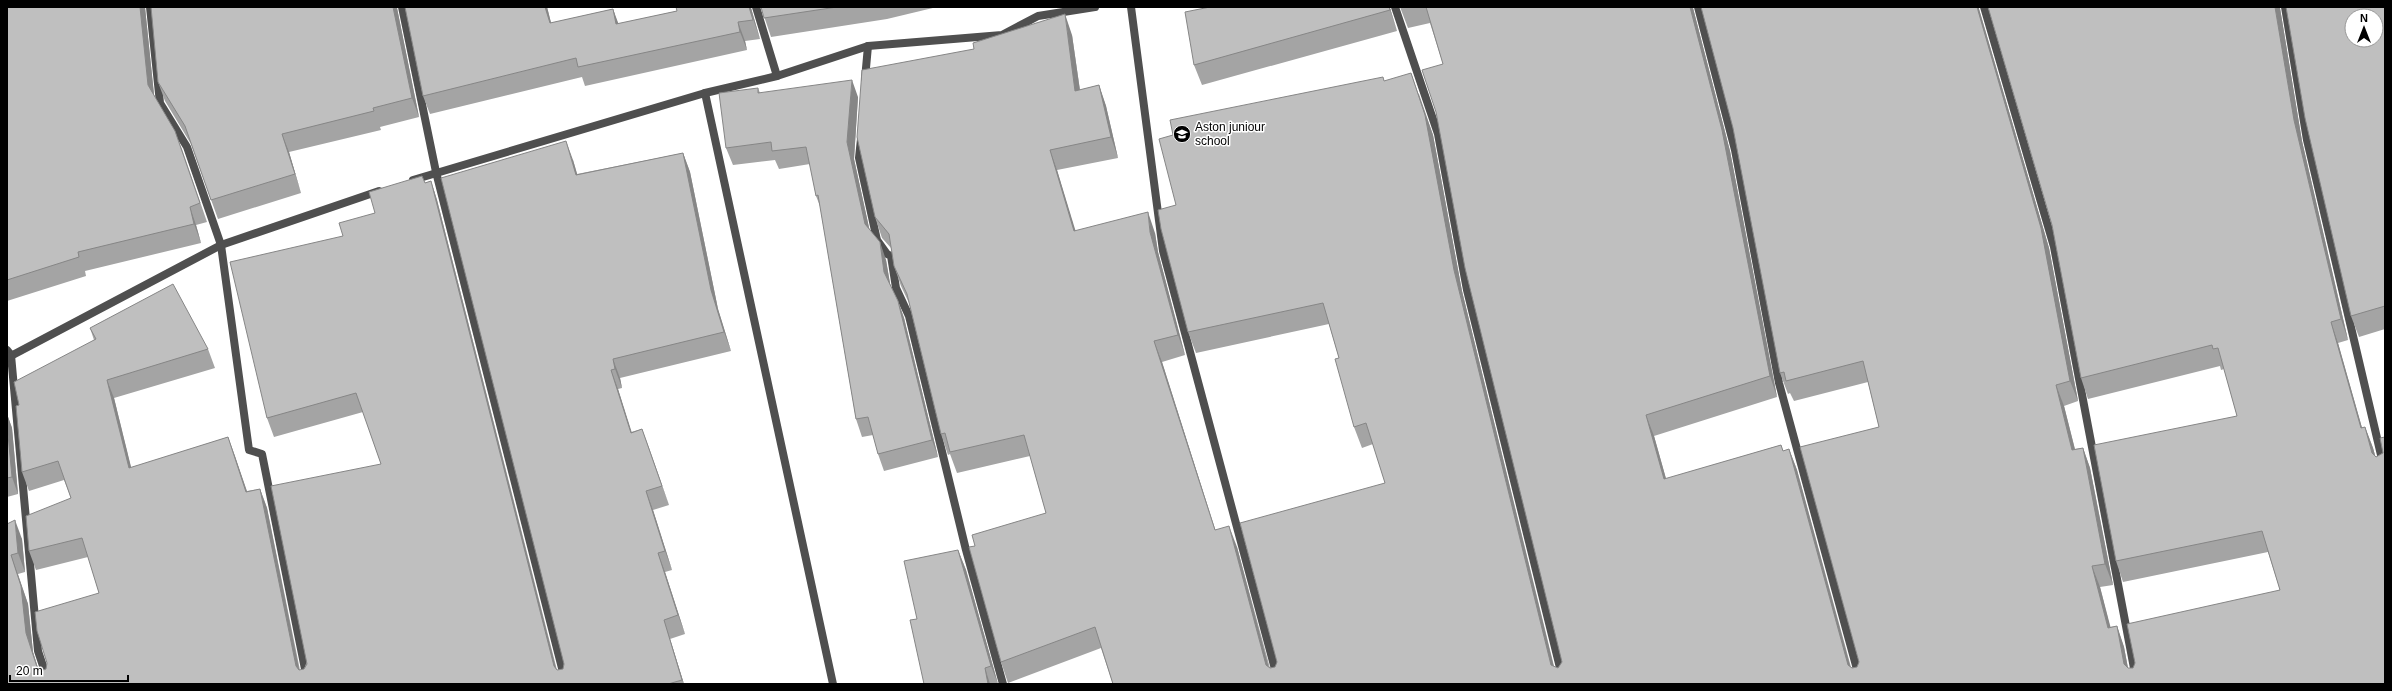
<svg xmlns="http://www.w3.org/2000/svg" width="2392" height="691" viewBox="0 0 2392 691" font-family="Helvetica,sans-serif">
  <style>
    .lines { fill: none; stroke-linecap: round; stroke-linejoin: round }
    .street { stroke: #4f4f4f; stroke-width: 8 }
    .wall { fill: #a4a4a4 }
    .shaded-wall { fill: #868686 }
    .building { fill: #bfbfbf; stroke: #868686; fill-rule: evenodd }
    .labels { text-anchor: middle; stroke-width: 3; stroke-linejoin: round; paint-order: stroke }
    .poi-label { font-size: 12px; fill: #000; stroke: #fff; text-anchor: start }
  </style>
  <rect width="100%" height="100%" fill="#fff"/>
  <g class="lines">
    <!-- street -->
    <g class="street">
      <path d="M150 7 160 103 187 147 221 245 249 450 262 454 308 684"/>
      <path d="M402 7 436 172 566 684"/>
      <path d="M756 7 777 76"/>
      <path d="M1131 7 1163 251 1279 684"/>
      <path d="M1395 7 1438 134 1467 290 1564 684"/>
      <path d="M1698 7 1735 150 1779 383 1861 684"/>
      <path d="M1984 7 2054 247 2137 684"/>
      <path d="M2285 7 2307 140 2385 472"/>
      <path d="M865 79 868 46"/>
      <path d="M705 93 833 684"/>
      <path d="M861 139 859 158 877 240 887 254 891 256 896 288 909 316 966 550 1003 684"/>
      <path d="M413 180 705 93 777 76 868 46 1002 35 1038 16 1095 7"/>
      <path d="M7 350 11 355 38 651 49 684"/>
      <path d="M7 358 221 245 379 191"/>
    </g>
  </g>
  <!-- wall -->
  <g class="wall">
    <path d="M7 7 145 8 154 95 182 149 207 222 196 225 201 243 85 271 86 276 7 301Z"/>
    <path d="M405 7H547L551 23 613 9 618 24 677 11 676 7H751V8L760 39 745 41 747 50 585 86 582 77 430 114 423 96Z"/>
    <path d="M761 7H937L887 19 771 37Z"/>
    <path d="M1210 7H1391L1390 8 1397 31 1202 85 1194 65Z"/>
    <path d="M1400 7H1693V8L1730 151 1777 397 1654 436 1666 479 1781 445 1783 451 1789 449 1797 470 1851 667 1852 668 1857 667 1859 662 1879 427 1868 382 1794 401 1790 393 1788 394 1780 373 1979 9 2049 248 2078 401 2064 406 2075 449 2083 448 2090 468 2113 585 2100 587 2110 627 2117 626 2124 647 2128 668H2133L2280 590 2268 552 2123 582 2116 561 2237 416 2224 369 2221 370 2220 366 2088 399 2081 378 2052 225 1988 7H2280V8L2302 141 2348 340 2338 343 2362 428 2365 427 2373 448 2375 455 2376 457 2383 453 2385 437V684H1113L1101 648 1008 683 1001 662 975 546 1046 513 1030 456 957 473 950 454 948 455 941 434 909 303 901 286 894 266 891 248 882 238 875 217 1072 35 1080 90 1099 85 1106 106 1118 158 1057 170 1075 231 1155 233 1158 252 1185 355 1162 362 1215 530 1237 547 1270 668 1275 667 1385 483 1373 444 1362 448 1354 427 1339 358 1329 324 1196 353 1188 332 1176 205 1384 81 1419 94 1433 135 1462 291 1554 666 1558 668 1562 662 1443 64 1430 23 1408 28Z"/>
    <path d="M2385 7V329L2359 337 2351 316Z"/>
    <path d="M397 8 419 117 380 127 381 130 289 152 301 193 218 219 191 144 165 101 158 82Z"/>
    <path d="M758 88 760 93 858 97 854 159 869 228 886 260 890 284 898 301 904 318 938 457 884 471 878 454 873 435 862 437 856 419 820 206 816 196 810 164 779 169 775 160 733 165 726 148Z"/>
    <path d="M683 153 690 172 718 309 731 351 620 378 622 388 618 389 631 432 642 429 669 505 653 510 672 570 665 572 685 634 670 639 684 684H7V524L22 539 25 572 18 574 28 604 33 652 38 668 41 671 46 669 99 593 88 557 36 570 29 551 71 498 64 480 29 491 22 472 19 405 94 340 90 328 208 349 215 368 114 398 131 468 228 437 247 491 260 489 267 508 300 670 304 669 381 464 363 412 274 437 267 418 343 236 375 213 425 183 431 181 437 200 557 670 563 669 564 664 573 160 577 174Z"/>
    <path d="M7 414 12 428 18 494 7 497Z"/>
    <path d="M958 550 966 570 998 684H924L917 619Z"/>
  </g>
  <!-- shaded-wall -->
  <g class="shaded-wall">
    <path d="M140 7H145L155 104 148 85Z"/>
    <path d="M393 7H397V8L419 117 412 98Z"/>
    <path d="M545 7H547L556 42 550 23Z"/>
    <path d="M749 7H751V8L760 39Z"/>
    <path d="M1389 7H1391L1390 8 1397 31Z"/>
    <path d="M1690 7H1693V8L1730 151 1777 397 1770 376Z"/>
    <path d="M1977 7H1979V9L2049 248 2078 401 2070 381Z"/>
    <path d="M2275 7H2280V8L2302 141 2348 340 2341 319 2294 120Z"/>
    <path d="M613 9 620 28 616 24Z"/>
    <path d="M1065 14 1072 35 1083 112 1075 91Z"/>
    <path d="M738 22 745 41 747 50 740 32Z"/>
    <path d="M1411 73 1433 135 1462 291 1558 684 1551 665 1454 270Z"/>
    <path d="M852 80 858 97 854 159 872 241 865 224 847 142Z"/>
    <path d="M1099 85 1106 106 1118 158 1111 137Z"/>
    <path d="M282 134 289 152 301 193 295 174Z"/>
    <path d="M566 141 573 160 583 194 576 175Z"/>
    <path d="M1050 150 1057 170 1082 252 1074 231Z"/>
    <path d="M683 153 690 172 718 309 731 351 724 332 711 290Z"/>
    <path d="M431 181 437 200 560 684 554 666Z"/>
    <path d="M190 207 196 225 201 243 194 224Z"/>
    <path d="M1148 212 1155 233 1158 252 1185 355 1178 335 1150 232Z"/>
    <path d="M880 242 886 260 891 289 884 272Z"/>
    <path d="M898 301 904 318 938 457 932 440Z"/>
    <path d="M2331 322 2338 343 2368 449 2361 428Z"/>
    <path d="M1154 341 1162 362 1222 551 1215 530Z"/>
    <path d="M613 359 620 378 622 388 615 369Z"/>
    <path d="M611 370 618 389 638 452 631 433Z"/>
    <path d="M107 380 114 398 136 487 129 468Z"/>
    <path d="M2056 385 2064 406 2080 470 2072 450Z"/>
    <path d="M7 414 12 428 18 494 12 477 7 424Z"/>
    <path d="M1646 415 1654 436 1672 500 1664 479Z"/>
    <path d="M2365 427 2373 448 2380 474 2372 453Z"/>
    <path d="M642 429 649 448 669 505 662 486Z"/>
    <path d="M228 437 235 456 253 510 246 492Z"/>
    <path d="M2083 448 2090 468 2113 585 2105 564Z"/>
    <path d="M1789 449 1797 470 1855 684 1848 665Z"/>
    <path d="M260 489 267 508 302 684 296 666Z"/>
    <path d="M646 491 653 510 672 570 665 551Z"/>
    <path d="M15 520 22 539 25 572 18 553Z"/>
    <path d="M1229 526 1237 547 1273 684 1266 665Z"/>
    <path d="M958 550 966 570 998 684 991 666Z"/>
    <path d="M658 553 665 572 685 634 678 615Z"/>
    <path d="M11 555 28 604 33 652 43 684 26 633Z"/>
    <path d="M2092 566 2100 587 2116 648 2108 628Z"/>
    <path d="M664 620 670 639 684 684 682 680Z"/>
    <path d="M2117 626 2124 647 2131 684 2124 664Z"/>
    <path d="M985 668 990 684H988Z"/>
  </g>
  <!-- building -->
  <g class="building">
    <path d="M7 7H140L148 85 175 131 200 203 190 207 194 224 78 252 79 257 7 280Z"/>
    <path d="M151 7H393L412 98 373 108 374 111 282 134 295 174 211 200 185 126 158 82Z"/>
    <path d="M405 7H545L550 23 613 9 616 24 677 11 676 7H749L753 20 738 22 740 32 578 67 576 58 423 96Z"/>
    <path d="M761 7H837L764 18Z"/>
    <path d="M1210 7H1389L1390 10 1194 65 1185 12Z"/>
    <path d="M1426 7H1690L1722 130 1770 376 1646 415 1664 479 1781 445 1783 451 1789 449 1848 665 1852 668 1857 667 1859 662 1800 447 1879 427 1863 361 1786 381 1784 372 1780 373 1733 128 1701 7H1977L2041 228 2070 381 2056 385 2072 450 2083 448 2105 564 2092 566 2108 628 2117 626 2124 664 2128 668H2133L2135 663 2127 624 2280 590 2262 531 2116 561 2094 445 2237 416 2218 348 2213 349 2212 345 2081 378 2052 225 1988 7H2275L2294 120 2341 319 2331 322 2361 428 2365 427 2372 453 2376 457 2383 453 2380 438 2385 437V684H1113L1095 627 1001 662 969 547 975 546 972 535 1046 513 1024 435 950 452 945 433 941 434 907 294 894 266 889 234 875 217 857 137 862 70 974 49 973 43 1065 14 1075 91 1099 85 1111 137 1050 150 1074 231 1148 212 1150 232 1178 335 1154 341 1215 530 1229 526 1266 665 1270 668 1275 667 1277 662 1240 523 1385 483 1366 423 1354 427 1335 359 1339 358 1323 303 1188 332 1161 229 1158 210 1176 205 1159 139 1173 135 1170 120 1383 77 1384 81 1411 73 1425 115 1454 270 1551 665 1558 668 1562 662 1465 268 1436 112 1422 70 1443 64Z"/>
    <path d="M2286 7H2385V306L2351 316 2305 118ZM2352 16H2376V40H2352Z"/>
    <path d="M852 80 847 142 865 224 880 242 884 272 898 301 932 440 878 454 868 417 856 419 818 195 816 196 806 147 772 151 771 142 726 148 719 93 758 88V93Z"/>
    <path d="M566 141 576 175 683 153 711 290 724 332 613 359 615 369 611 370 631 433 642 429 662 486 646 491 665 551 658 553 678 615 664 620 682 680 668 684H7V524L15 520 18 553 11 555 21 586 26 633 37 667 41 671 46 669 47 663 37 631 35 612 99 593 82 538 29 551 26 516 71 498 58 461 22 472 16 406 19 405 14 382 96 339 90 328 173 284 208 349 107 380 129 468 228 437 246 492 260 489 296 666 299 670 304 669 307 664 271 486 381 464 356 393 267 418 230 262 343 236 339 223 375 213 369 192 422 176 425 183 431 181 554 666 557 670 563 669 564 664 441 178Z"/>
    <path d="M7 424 12 477 7 478Z"/>
    <path d="M958 550 991 666 985 668 988 684H924L910 620 917 619 904 561Z"/>
  </g>
  <!-- icons -->
  <defs>
    <symbol id="school-disc" viewBox="-11 -11 22 22"><circle r="9.5" fill="#000" stroke="#fff"/><path d="M0-5L7-2L0 1L-7-2ZM-4 1L0 2.5L4 1V4Q0 6-4 4Z" fill="#fff"/></symbol>
  </defs>
  <g fill-rule="evenodd">
    <use href="#school-disc" x="1172" y="124" width="20" height="20"/>
  </g>
  <g class="labels">
    <!-- poi labels -->
    <g class="poi-label">
      <text x="1195" y="131">Aston juniour<tspan x="1195" dy="14">school</tspan></text>
    </g>
  </g>
  <!-- border -->
  <rect width="2392" height="691" fill="none" stroke="#000000" stroke-width="16"/>
  <!-- north arrow -->
  <g transform="translate(2364 28)"><circle r="19" fill="#ffffff" stroke="#999999"/>
  <path d="M0-3L7 15L0 10L-7 15Z" fill="#000000"/>
  <text y="-6" font-size="11" font-weight="bold" text-anchor="middle" fill="#000000">N</text>
  </g>
  <!-- scale -->
  <path d="M10 675v6h118v-6" fill="none" stroke="#000000" stroke-width="2"/>
  <text x="16" y="675" font-size="12" fill="#000000" stroke="#ffffff" stroke-width="3" paint-order="stroke">20 m</text>
</svg>
